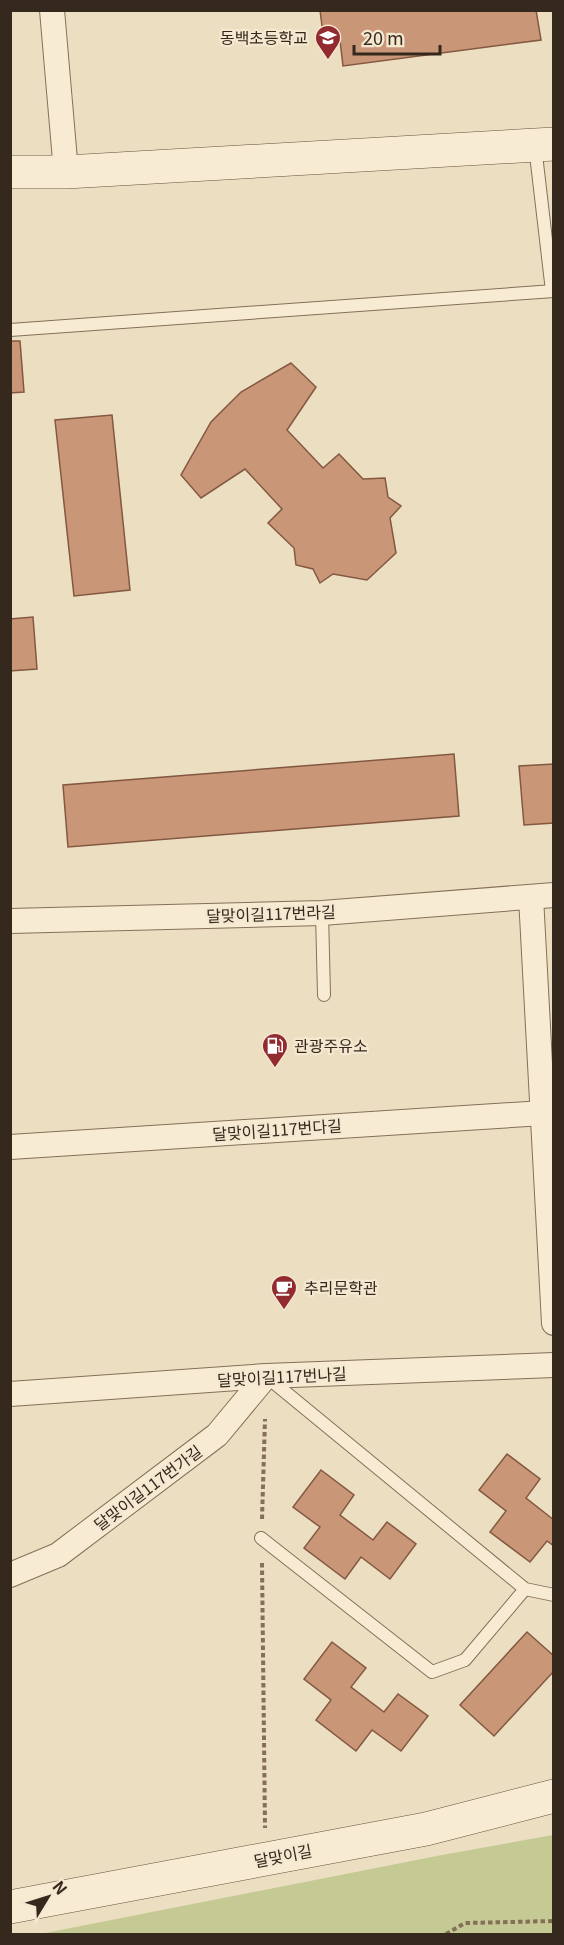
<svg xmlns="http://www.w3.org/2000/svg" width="564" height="1945" viewBox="0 0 564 1945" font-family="Georgia,'Noto Sans KR',serif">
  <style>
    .green { fill: #c5ca95 }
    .building { fill: #c99777; stroke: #835840; stroke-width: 1.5 }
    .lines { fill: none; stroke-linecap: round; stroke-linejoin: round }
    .lane-casing { stroke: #856f59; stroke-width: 14 }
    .street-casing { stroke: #856f59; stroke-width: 26 }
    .secondary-casing { stroke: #67503c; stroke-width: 34 }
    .path { stroke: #856f59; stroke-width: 4; stroke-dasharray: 4.5 3; stroke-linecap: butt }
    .lane { stroke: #f7ecd3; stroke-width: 12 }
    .street { stroke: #f7ecd3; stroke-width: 24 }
    .secondary { stroke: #f7ecd3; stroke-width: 33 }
    .labels { text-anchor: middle; stroke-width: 4.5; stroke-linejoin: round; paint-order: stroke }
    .poi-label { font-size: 16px; fill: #35281d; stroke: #f4e8d0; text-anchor: start }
    .street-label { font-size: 16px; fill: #35281d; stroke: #f4e8d0 }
  </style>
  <rect width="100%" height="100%" fill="#ecdec1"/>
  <!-- green -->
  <path class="green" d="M553 1835V1934H40L442 1855Z"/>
  <!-- building -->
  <g class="building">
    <path d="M320 10H536L541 40 343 66 339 32 323 34Z"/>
    <path d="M10 341H20L24 392 10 393Z"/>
    <path d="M291 363 316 387 287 430 323 468 339 454 363 479 385 478 388 497 401 506 390 518 396 553 367 580 333 574 320 583 313 569 296 565 294 548 268 523 282 509 245 469 201 498 181 475 211 422 241 392Z"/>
    <path d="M112 415 130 590 74 596 55 420Z"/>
    <path d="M33 617 37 669 10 671V619Z"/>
    <path d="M454 754 459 816 68 847 63 785Z"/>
    <path d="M554 764V823L524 825 519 766Z"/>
    <path d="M507 1454 540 1479 526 1498 554 1520V1546L547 1541 530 1562 490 1532 506 1511 479 1490Z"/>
    <path d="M321 1470 354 1495 340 1515 373 1540 387 1522 416 1544 390 1579 361 1557 345 1579 304 1548 320 1527 293 1507Z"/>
    <path d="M527 1632 554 1656V1671L494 1736 460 1705Z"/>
    <path d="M332 1642 366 1668 351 1687 384 1712 398 1694 428 1716 401 1751 372 1730 356 1751 316 1720 331 1700 304 1679Z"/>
  </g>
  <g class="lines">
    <defs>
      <g id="lane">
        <path d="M535 146 552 291"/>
        <path d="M10 330 554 291"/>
        <path d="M322 913 324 995"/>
        <path d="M267 1377 525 1589 554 1595"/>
        <path d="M261 1538 432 1672 465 1660 525 1589"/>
      </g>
      <g id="street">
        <path d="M52 10 66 172"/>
        <path d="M531 897 554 1323"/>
        <path d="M10 921 322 913 554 895"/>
        <path d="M10 1147 543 1113"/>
        <path d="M10 1394 266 1376 554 1365"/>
        <path d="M10 1575 58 1555 217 1435 266 1376"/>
      </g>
      <g id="secondary">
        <path d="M10 172H66L554 144"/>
        <path d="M10 1907 426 1829 554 1796"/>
      </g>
    </defs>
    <!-- lane casing -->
    <use href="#lane" class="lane-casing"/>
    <!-- street casing -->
    <use href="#street" class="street-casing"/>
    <!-- secondary casing -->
    <use href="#secondary" class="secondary-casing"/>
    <!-- path -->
    <g class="path">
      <path d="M262 1519 265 1419"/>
      <path d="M262 1563 265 1828"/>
      <path d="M446 1934 465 1923 554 1921"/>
    </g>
    <!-- lane -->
    <use href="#lane" class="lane"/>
    <!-- street -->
    <use href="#street" class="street"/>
    <!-- secondary -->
    <use href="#secondary" class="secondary"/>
  </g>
  <!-- icons -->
  <defs>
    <symbol id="school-pin" viewBox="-11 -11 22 30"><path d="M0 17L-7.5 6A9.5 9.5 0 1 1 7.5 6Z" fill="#922b2f" stroke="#f4e8d0"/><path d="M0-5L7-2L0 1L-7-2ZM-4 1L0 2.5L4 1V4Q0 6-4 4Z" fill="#fff"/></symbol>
    <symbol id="fuel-pin" viewBox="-11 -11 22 30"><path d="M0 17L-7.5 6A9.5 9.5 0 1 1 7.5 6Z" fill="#922b2f" stroke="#f4e8d0"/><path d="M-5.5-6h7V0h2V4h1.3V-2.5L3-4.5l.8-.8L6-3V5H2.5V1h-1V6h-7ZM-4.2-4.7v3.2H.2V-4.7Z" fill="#fff"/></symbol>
    <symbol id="cafe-pin" viewBox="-11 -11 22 30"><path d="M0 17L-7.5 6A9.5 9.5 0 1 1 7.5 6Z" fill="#922b2f" stroke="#f4e8d0"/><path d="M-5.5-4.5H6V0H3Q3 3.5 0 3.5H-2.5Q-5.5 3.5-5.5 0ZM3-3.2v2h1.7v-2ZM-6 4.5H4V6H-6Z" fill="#fff"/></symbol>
  </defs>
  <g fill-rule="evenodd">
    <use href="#school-pin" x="313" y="23" width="30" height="40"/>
    <use href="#fuel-pin" x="260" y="1031" width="30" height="40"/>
    <use href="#cafe-pin" x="269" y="1273" width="30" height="40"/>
  </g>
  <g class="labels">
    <!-- poi labels -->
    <g class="poi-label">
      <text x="308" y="44" text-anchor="end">동백초등학교</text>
      <text x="294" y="1052">관광주유소</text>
      <text x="304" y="1294">추리문학관</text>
    </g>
    <!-- street labels -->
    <g class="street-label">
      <text transform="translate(271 914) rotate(-2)" y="6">달맞이길117번라길</text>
      <text transform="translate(277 1130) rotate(-4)" y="6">달맞이길117번다길</text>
      <text transform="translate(282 1377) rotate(-3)" y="6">달맞이길117번나길</text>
      <text transform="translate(148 1488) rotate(-37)" y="6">달맞이길117번가길</text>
      <text transform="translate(283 1856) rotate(-11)" y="6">달맞이길</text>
    </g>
  </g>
  <!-- border -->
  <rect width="564" height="1945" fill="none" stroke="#35281d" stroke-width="24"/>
  <!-- north arrow -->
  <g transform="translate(48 1897) rotate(52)" stroke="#f4e8d0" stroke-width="4.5" paint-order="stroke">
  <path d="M0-4.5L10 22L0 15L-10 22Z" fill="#35281d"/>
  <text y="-9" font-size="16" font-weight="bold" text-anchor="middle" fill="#35281d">N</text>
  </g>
  <!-- scale -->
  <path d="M354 45v9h86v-9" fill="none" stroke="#35281d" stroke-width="3"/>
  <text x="363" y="45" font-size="18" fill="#35281d" stroke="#f4e8d0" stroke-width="4.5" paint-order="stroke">20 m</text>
</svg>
